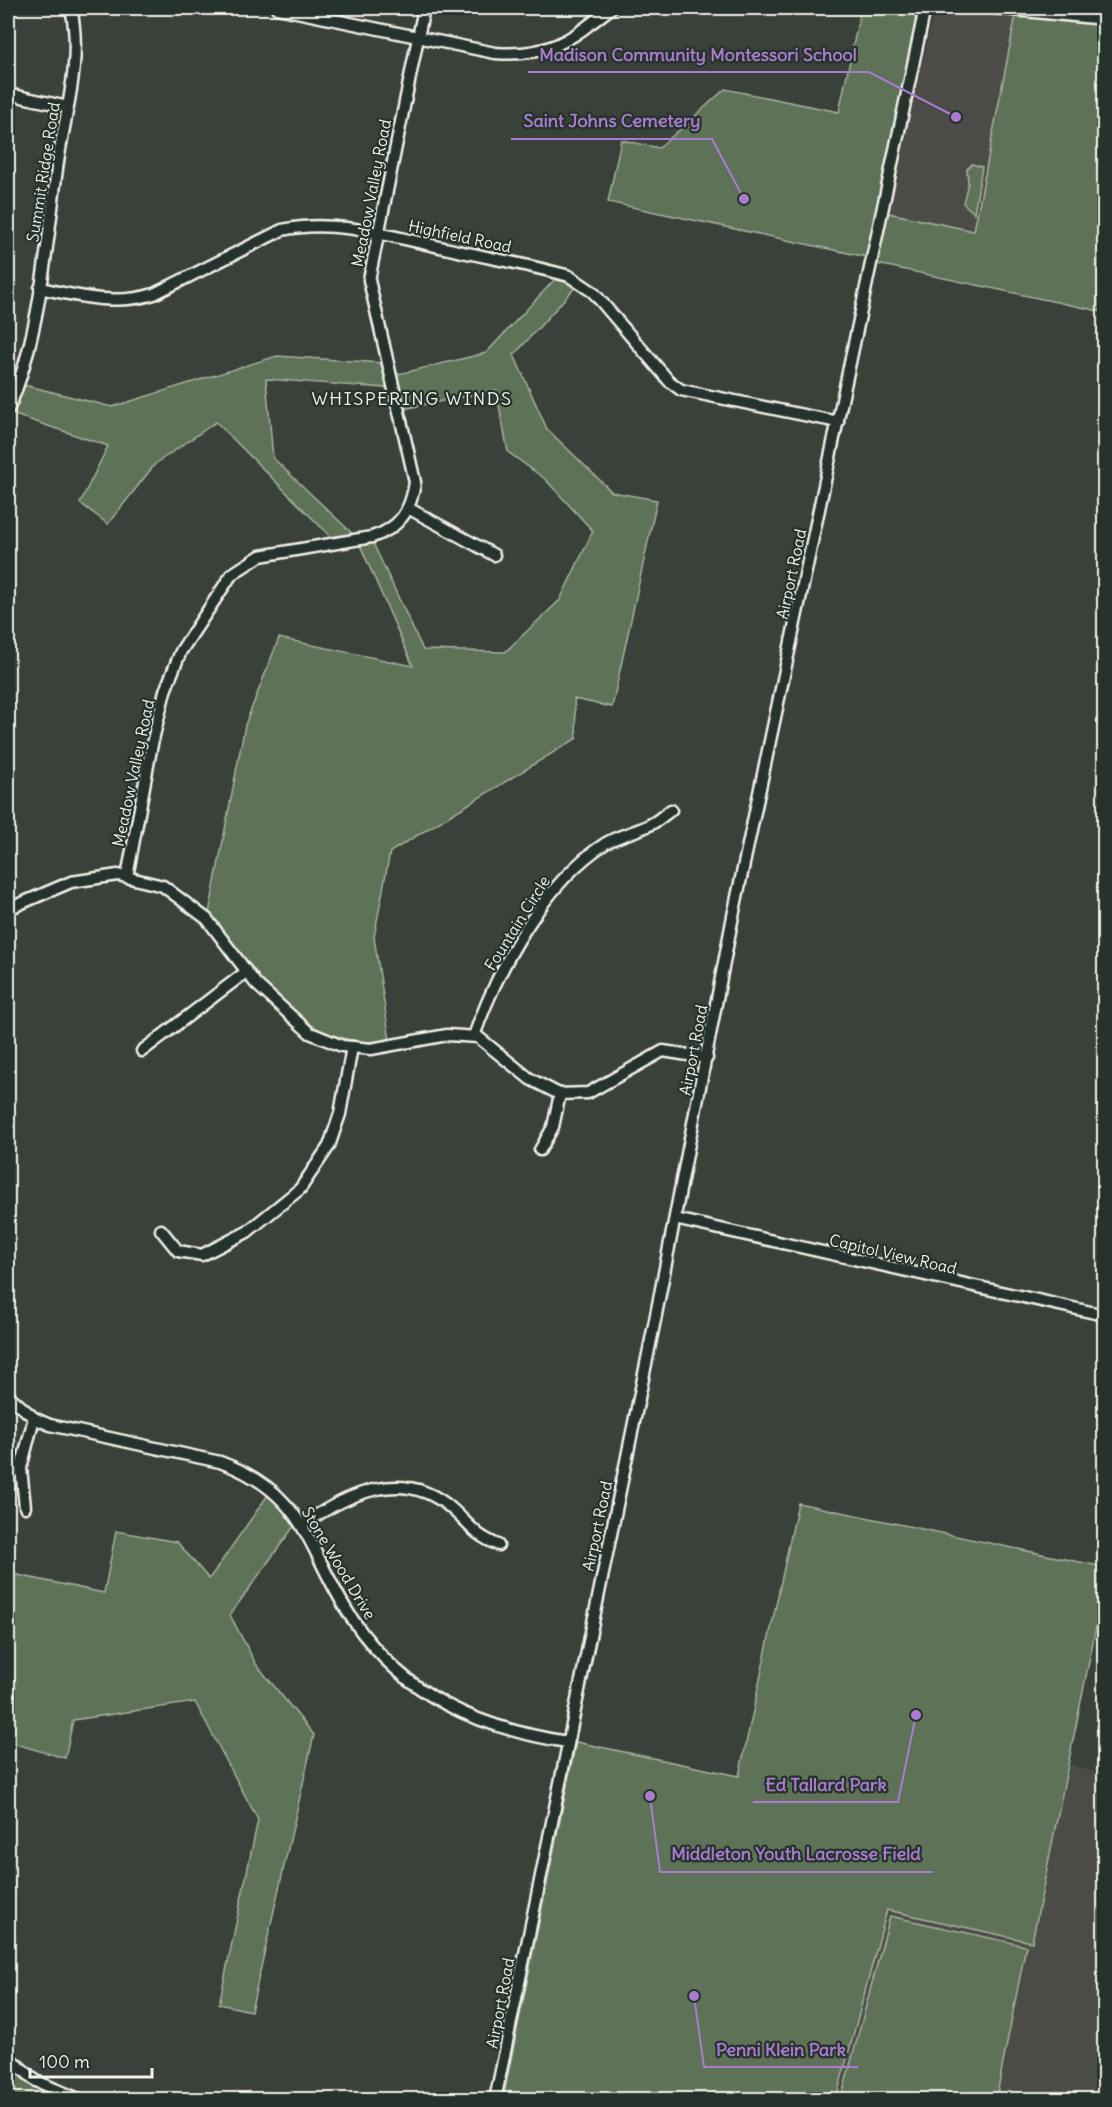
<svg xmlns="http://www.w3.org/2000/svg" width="1112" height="2107" viewBox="0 0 1112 2107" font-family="Delius,sans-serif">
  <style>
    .built { fill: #4b4c46 }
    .green { fill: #5d7256; stroke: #a8b29f; stroke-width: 1.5 }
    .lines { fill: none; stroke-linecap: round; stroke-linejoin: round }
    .minor-casing { stroke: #f4f1e8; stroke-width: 15 }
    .minor { stroke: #26332d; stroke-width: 10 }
    .labels { text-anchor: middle; stroke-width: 4.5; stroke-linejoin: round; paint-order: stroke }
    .street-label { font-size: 16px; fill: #f4f1e8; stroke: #26332d }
    .neighbourhood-label { font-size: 18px; letter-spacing: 1.5px; fill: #f4f1e8; stroke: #26332d }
    .leader { fill: none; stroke: #ab7bcf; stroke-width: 2 }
    .callout-dot { fill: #ab7bcf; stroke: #26332d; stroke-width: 2 }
    .callout-label { font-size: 18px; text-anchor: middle; font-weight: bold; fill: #ab7bcf; stroke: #26332d; stroke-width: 4.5; stroke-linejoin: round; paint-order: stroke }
  </style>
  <rect width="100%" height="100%" fill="#3a403a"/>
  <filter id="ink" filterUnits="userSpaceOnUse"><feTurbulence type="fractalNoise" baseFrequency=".0167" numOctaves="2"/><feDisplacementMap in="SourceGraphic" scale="12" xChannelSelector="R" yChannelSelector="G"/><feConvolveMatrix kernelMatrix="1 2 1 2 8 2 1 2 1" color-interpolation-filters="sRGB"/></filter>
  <g filter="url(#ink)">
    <!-- built -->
    <g class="built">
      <path d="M940 8 1016 14 974 231 888 213 932 20Z"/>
      <path d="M1070 1764 1104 1776V2099L837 2100 887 1910 1031 1941Z"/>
    </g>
    <!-- green -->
    <g class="green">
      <path d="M861 8H916L914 40 867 257 608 202 621 140 659 148 725 89 839 112Z"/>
      <path d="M1016 14 1104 22V312L877 264 888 213 974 231Z"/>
      <path d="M972 164 982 167 974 213 963 203 968 183 967 169Z"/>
      <path d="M557 277 578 284 514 355 547 429 612 492 657 500 612 707 574 699 577 738 390 852 374 937 390 1041C300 1052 256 975 209 913L245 725 279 638 413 666 360 545 373 543 423 650 505 652 560 600 593 531 545 479 508 452 496 390 403 409 398 389 266 379 273 458 356 537 335 541 216 422 155 464 108 524 80 503 108 446 12 414 24 385 112 407 277 356 383 363 395 375 486 353Z"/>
      <path d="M270 1492 297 1522 230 1615 256 1664 314 1735 251 2011 219 2004 258 1820 195 1702 73 1720 65 1758 8 1742V1573L104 1593 116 1531 177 1542 209 1579Z"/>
      <path d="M798 1503 1104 1567V1588L1032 1942 887 1910 836 2099H503L576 1742 739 1776Z"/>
      <path d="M890 1916 1026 1946 996 2099H841Z"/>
      <path d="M8 2057 75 2099H8Z"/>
    </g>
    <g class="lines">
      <defs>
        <g id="minor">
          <path d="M277 8 495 53C550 57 570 40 611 8"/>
          <path d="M993 8 1104 19"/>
          <path d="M8 94 68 107"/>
          <path d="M40 288C79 296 115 306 154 294L282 230C337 218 395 238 449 249 489 258 530 265 569 276L593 292 669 381 681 390 838 422"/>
          <path d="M8 410C39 341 47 244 57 169 64 115 83 63 71 8"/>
          <path d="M408 508 494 555"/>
          <path d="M127 877 152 744 165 691 181 651 232 574 260 556 372 537C400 528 411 510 415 482L369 280 424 8"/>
          <path d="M8 909 71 882 118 875 163 886 207 919 256 984 310 1033 342 1046 371 1049 447 1035 478 1037 530 1079 559 1094 588 1093 663 1051 707 1058"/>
          <path d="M474 1036C498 968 544 882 606 843 621 834 638 832 653 823 659 820 665 814 671 810"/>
          <path d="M142 1051 246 972"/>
          <path d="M540 1150 553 1127 560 1094"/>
          <path d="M675 1219 1104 1315"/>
          <path d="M161 1230 178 1251 202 1255 247 1232 300 1189 329 1146 340 1114 352 1047"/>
          <path d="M8 1395 34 1418 50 1425 220 1462C309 1494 307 1552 353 1620 405 1697 479 1728 567 1742"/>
          <path d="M25 1507 21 1468 34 1418"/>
          <path d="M302 1525C347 1494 404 1466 452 1509 471 1526 473 1534 498 1545"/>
          <path d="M8 2057 36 2081 81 2100"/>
          <path d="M495 2100 655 1320 733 916 925 8"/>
        </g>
      </defs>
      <!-- minor casing -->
      <use href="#minor" class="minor-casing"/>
      <!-- minor -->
      <use href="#minor" class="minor"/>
    </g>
  </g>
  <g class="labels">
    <!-- street labels -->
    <g class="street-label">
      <text transform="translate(43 172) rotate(-81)" y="6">Summit Ridge Road</text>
      <text transform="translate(371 193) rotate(-79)" y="6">Meadow Valley Road</text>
      <text transform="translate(460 236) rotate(12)" y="6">Highfield Road</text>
      <text transform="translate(791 574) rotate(-78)" y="6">Airport Road</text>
      <text transform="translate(133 773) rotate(-78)" y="6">Meadow Valley Road</text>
      <text transform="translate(517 923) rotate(-58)" y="6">Fountain Circle</text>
      <text transform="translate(693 1050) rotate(-79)" y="6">Airport Road</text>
      <text transform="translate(893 1254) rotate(13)" y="6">Capitol View Road</text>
      <text transform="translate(597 1526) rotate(-78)" y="6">Airport Road</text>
      <text transform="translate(339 1563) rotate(59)" y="6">Stone Wood Drive</text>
      <text transform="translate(500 2003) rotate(-79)" y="6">Airport Road</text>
    </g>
    <!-- neighbourhood labels -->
    <g class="neighbourhood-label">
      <text x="412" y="405">WHISPERING WINDS</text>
    </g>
  </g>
  <!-- callouts -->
  <path class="leader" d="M956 117L869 72H528M744 199L712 139H511M916 1715L898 1802H753M650 1796L660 1872H933M694 1996L704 2067H858"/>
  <g class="callout-dot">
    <circle cx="956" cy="117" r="6"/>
    <circle cx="744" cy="199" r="6"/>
    <circle cx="916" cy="1715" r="6"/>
    <circle cx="650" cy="1796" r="6"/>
    <circle cx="694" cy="1996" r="6"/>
  </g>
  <g class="callout-label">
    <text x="698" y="61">Madison Community Montessori School</text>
    <text x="612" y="127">Saint Johns Cemetery</text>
    <text x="826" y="1791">Ed Tallard Park</text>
    <text x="796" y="1860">Middleton Youth Lacrosse Field</text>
    <text x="781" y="2056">Penni Klein Park</text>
  </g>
  <!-- margin -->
  <rect width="1112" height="2107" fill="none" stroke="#26332d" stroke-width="30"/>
  <rect x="15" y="15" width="1082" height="2077" fill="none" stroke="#f4f1e8" stroke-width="2" filter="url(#ink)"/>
  <!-- scale -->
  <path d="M30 2068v9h122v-9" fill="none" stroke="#f4f1e8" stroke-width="3"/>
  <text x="39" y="2068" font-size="18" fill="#f4f1e8" stroke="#26332d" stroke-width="4.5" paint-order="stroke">100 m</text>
</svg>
